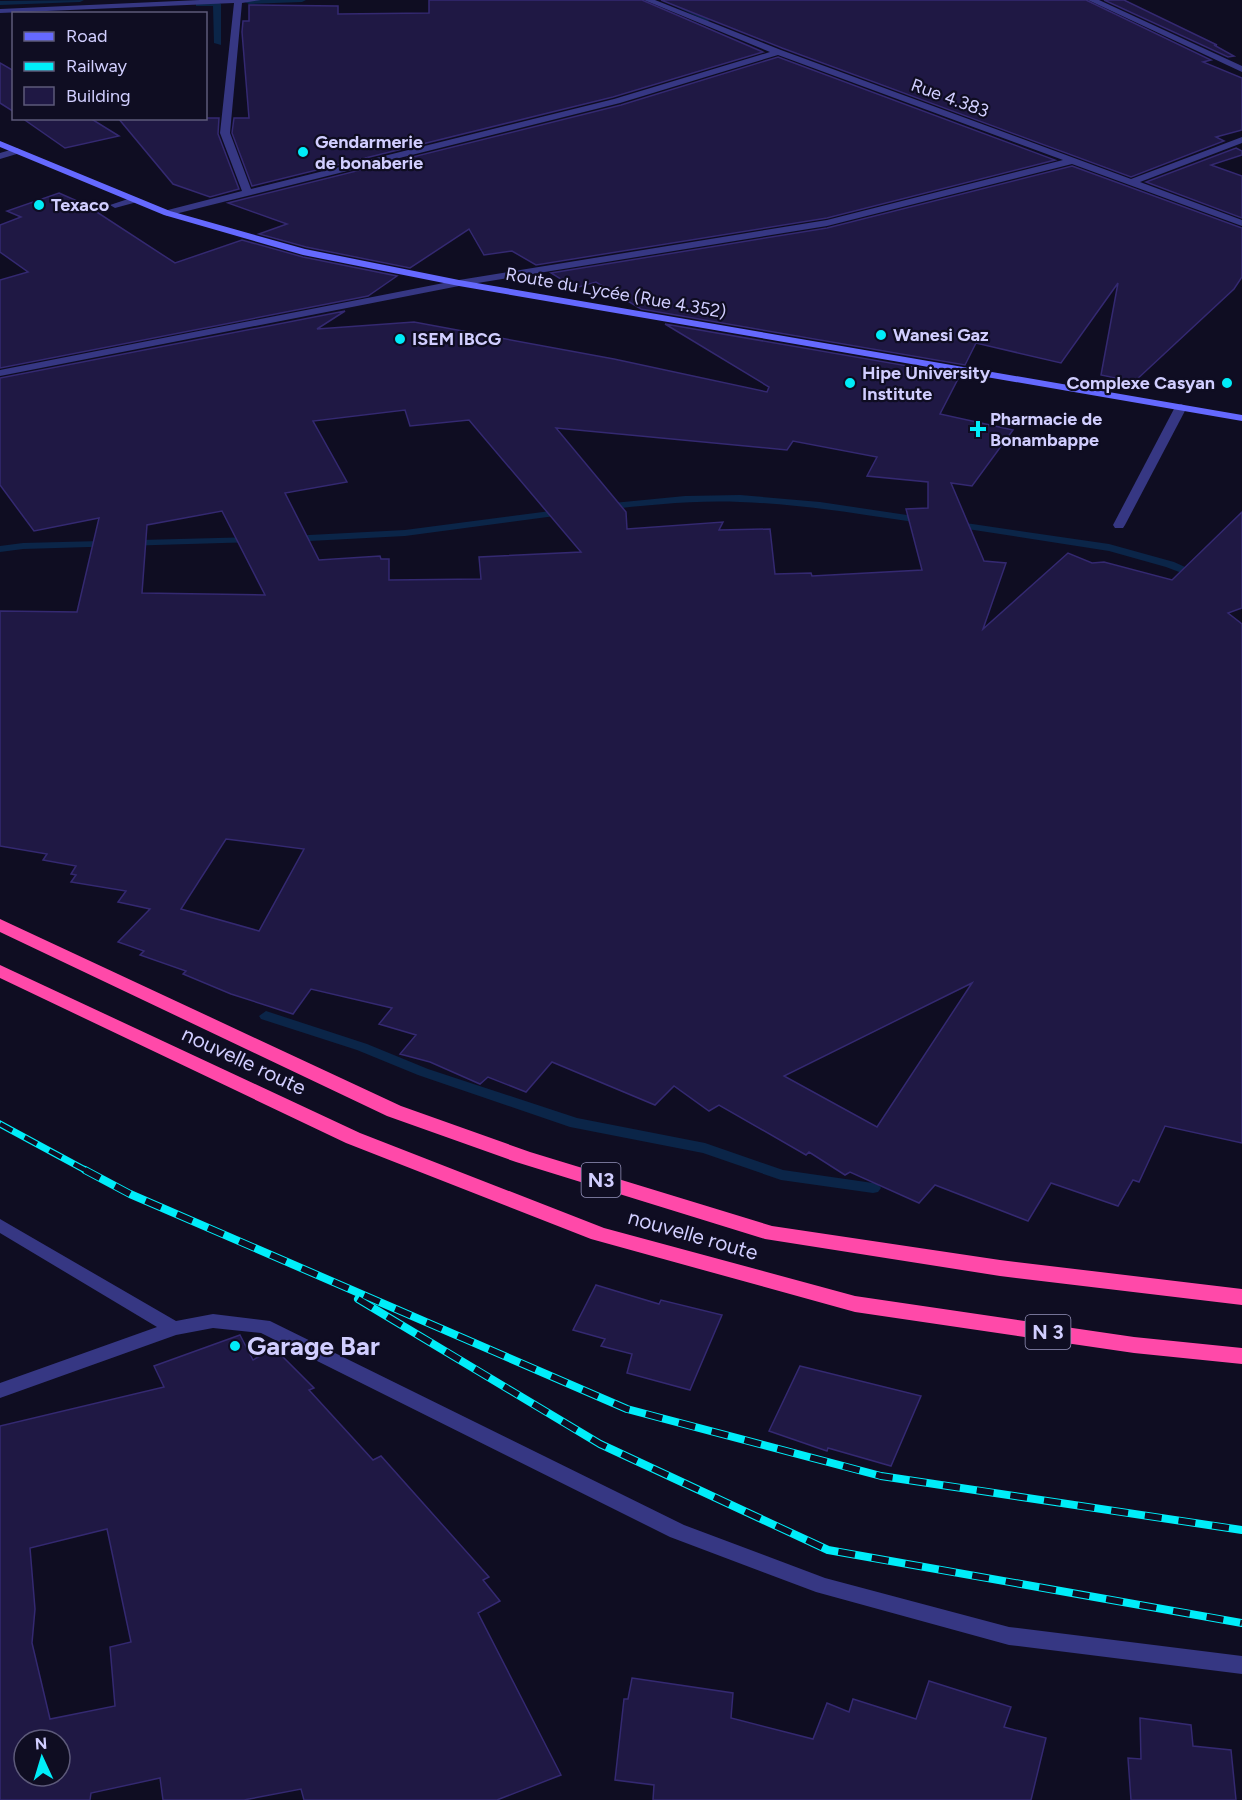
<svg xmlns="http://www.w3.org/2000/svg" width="1242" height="1800" viewBox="0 0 1242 1800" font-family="Figtree,sans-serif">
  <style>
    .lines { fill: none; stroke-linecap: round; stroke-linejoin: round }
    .stream { fill: #0b2548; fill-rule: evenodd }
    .building { fill: #1f1844; stroke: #342971; stroke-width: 1.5; fill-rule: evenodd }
    .street { fill: #363783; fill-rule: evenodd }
    .secondary { fill: #6569ff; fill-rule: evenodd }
    .highway { fill: #ff49a9; fill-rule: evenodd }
    .rail-far1-casing { stroke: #00edf9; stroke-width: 7 }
    .rail-casing { stroke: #00edf9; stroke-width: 8 }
    .rail-far1 { stroke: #0f0d22; stroke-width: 4.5; stroke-dasharray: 14; stroke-linecap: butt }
    .rail { stroke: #0f0d22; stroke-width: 6; stroke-dasharray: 17; stroke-linecap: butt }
    .poi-dot { fill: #00edf9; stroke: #0f0d22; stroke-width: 2 }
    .labels { text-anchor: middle; stroke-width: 4.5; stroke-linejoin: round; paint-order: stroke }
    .far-street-label { font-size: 18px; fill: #d1ceff; stroke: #0f0d22 }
    .far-poi-label { font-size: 18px; font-weight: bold; fill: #d1ceff; stroke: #0f0d22; text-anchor: start }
    .shield { fill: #0f0d22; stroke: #9794bd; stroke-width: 1.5 }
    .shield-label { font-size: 20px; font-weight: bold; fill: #d1ceff }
    .street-label { font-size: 21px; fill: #d1ceff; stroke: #0f0d22 }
    .near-poi-label { font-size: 26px; font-weight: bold; fill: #d1ceff; stroke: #0f0d22; text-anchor: start }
  </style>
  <rect width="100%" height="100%" fill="#0f0d22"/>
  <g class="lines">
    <!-- stream -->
    <g class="stream">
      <path d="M84 0 80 2 0 5V1Z"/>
      <path d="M248 0H306L302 2 249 4 245 2Z"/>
      <path d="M661 0H671L714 19 707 21Z"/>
      <path d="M199 2H217L221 4V45L214 43 213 6H196V2Z"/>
      <path d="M740 495 820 502 927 518 932 521 927 524C865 515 803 504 740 502 694 500 649 505 603 510L598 507 603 504 685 496Z"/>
      <path d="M566 509 570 510V514L405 536 290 542 284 539 290 536 405 530Z"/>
      <path d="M952 521 1109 544 1174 562 1205 576 1199 579 1195 578 1166 567 1109 551 948 526V522Z"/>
      <path d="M256 537 260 538V542L23 549 0 552V546L23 543Z"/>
      <path d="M266 1011 367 1044 428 1069 577 1118 705 1143 783 1170 873 1183 878 1184 881 1188 878 1192 873 1193 781 1180 703 1153 570 1127 418 1075 357 1050 261 1019 259 1016Z"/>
    </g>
  </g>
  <!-- building -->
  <g class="building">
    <path d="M429 0H642L763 52 613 97 252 186 232 133 234 118H249L242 32 243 21H249V5L338 6V14L429 13Z"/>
    <path d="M661 0H1086L1211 60 1203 62 1242 78V130L1216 137 1224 141 1131 177 782 48Z"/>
    <path d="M1104 0H1124L1217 45H1214L1234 56 1228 57Z"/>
    <path d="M778 57 1055 160 827 218 536 265 512 251 484 255 469 229 410 268 306 247 259 234 287 224 228 203 621 105Z"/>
    <path d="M0 63 14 71V112L0 103Z"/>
    <path d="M22 118H90L119 136 65 148Z"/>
    <path d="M118 118H219L218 134 239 189 210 197 173 184Z"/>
    <path d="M1236 148 1242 151V155L1211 165 1242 176V218L1146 182Z"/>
    <path d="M1072 166 1242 228V277L1234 289 1134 382 1101 375 1118 283 1061 363 976 343 965 365 641 309 596 282 575 288 551 273 827 228Z"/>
    <path d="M59 193 86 205 175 263 242 240 303 257 397 276 368 296 0 368V280L28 272 0 252V225L21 217 7 211Z"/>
    <path d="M345 311 317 329 414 322 614 359 767 392 769 387 665 324 960 375 940 414 1013 430 972 486 951 483 984 561 1006 563 983 629 1068 553 1092 563 1104 562 1172 580 1242 512V608L1228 613 1242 624V1143L1165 1126 1139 1182 1133 1180 1118 1206 1051 1183 1028 1221 935 1185 919 1203 850 1172 845 1175 809 1152 806 1155 719 1105 709 1111 674 1086 655 1105 552 1062 526 1092 488 1077 480 1084 430 1062 400 1054 416 1035 379 1024 392 1008 311 989 293 1014 231 994 183 974 186 971 140 955 144 951 118 942 150 909 118 902 126 891 71 882 76 875 71 874 76 866 43 860 47 854 0 846V611L77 612 99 518 34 531 0 485V378ZM405 410 410 426 469 420 581 552 479 557 481 579 389 580V559H381L380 556 319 560 285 493 347 482 313 421ZM556 428 787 450 793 441 877 457 867 476 928 482V508L906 509 922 570 812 576 811 573 775 574 770 529 719 530 723 522 627 529 626 512ZM222 511 265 595 142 593 147 525ZM226 839 304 849 259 931 181 909ZM972 983 877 1127 784 1076Z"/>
    <path d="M596 1285 659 1304 661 1300 722 1315 690 1390 627 1373 632 1354 601 1346 605 1339 573 1330Z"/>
    <path d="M240 1335 253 1360 274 1348 314 1388 309 1390 373 1460 381 1456 489 1577 483 1580 500 1601 478 1613 561 1775 497 1800H304L301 1789 244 1800H163L160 1778 91 1793 90 1800H0V1426L164 1387 154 1366ZM107 1529 131 1642 110 1647 115 1706 50 1719 32 1643 35 1609 30 1548ZM24 1740H60V1776H24Z"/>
    <path d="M800 1366 921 1396 891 1466 828 1448 827 1451 769 1431Z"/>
    <path d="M632 1678 733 1693 731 1718 813 1739 827 1703 849 1712 853 1699 916 1719 929 1681 1011 1707 1004 1727 1046 1738 1031 1800H653L654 1785 615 1780 624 1699H628Z"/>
    <path d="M1140 1718 1191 1725 1193 1746 1231 1750 1236 1800H1131L1128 1758 1141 1759Z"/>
  </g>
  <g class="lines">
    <!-- street -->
    <g class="street">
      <path d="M200 0H261L242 3 230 133 251 189 614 99 770 52 644 0H655L781 50 1131 179 1242 137V143L1140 182 1242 220V226L1072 164 827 226 459 286 0 376V370L459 280 827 220 1063 160 778 55 620 103 167 216 162 213 164 211 242 191 220 133 234 3 0 13V9Z"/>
      <path d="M1088 0H1099L1242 66V72Z"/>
      <path d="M17 148 22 151 20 153 0 159V153Z"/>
      <path d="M134 197 139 200 137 202 115 208 110 205Z"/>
      <path d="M1181 404 1187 407 1125 525 1123 528H1115L1113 525 1175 407Z"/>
      <path d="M0 1219 176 1321 213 1314 270 1321 684 1525 825 1578 1009 1627 1242 1656V1674L1009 1645 816 1592 670 1537 261 1333 213 1328 176 1335 0 1398V1383L157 1327 0 1233Z"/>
    </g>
    <!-- secondary -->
    <path class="secondary" d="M0 141 170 211 305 249 459 280 1242 415V421L459 286 303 255 164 215 0 147Z"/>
    <!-- highway -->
    <g class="highway">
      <path d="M0 919 401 1106 530 1152 772 1226 1000 1260 1242 1289V1305L1000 1276 765 1239 516 1162 387 1116 0 932Z"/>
      <path d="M0 965 360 1133 604 1228 855 1296 1134 1337 1242 1348V1364L1134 1353 855 1312 591 1239 346 1143 0 978Z"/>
    </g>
    <defs>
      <path id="rail-far1" d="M0 1124 87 1171"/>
      <g id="rail">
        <path d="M85 1170 130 1194 627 1409 881 1476 1242 1530"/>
        <path d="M358 1299 600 1444 828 1550 1242 1623"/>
      </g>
    </defs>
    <!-- rail-far1 casing -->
    <use href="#rail-far1" class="rail-far1-casing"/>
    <!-- rail casing -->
    <use href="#rail" class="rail-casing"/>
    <!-- rail-far1 -->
    <use href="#rail-far1" class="rail-far1"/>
    <!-- rail -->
    <use href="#rail" class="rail"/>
  </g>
  <!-- markers -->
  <g class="poi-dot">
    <circle cx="303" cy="152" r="6"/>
    <circle cx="39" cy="205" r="6"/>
    <circle cx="881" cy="335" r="6"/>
    <circle cx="400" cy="339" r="6"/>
    <circle cx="850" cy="383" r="6"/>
    <circle cx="1227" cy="383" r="6"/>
    <path d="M975 420h6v6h6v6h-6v6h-6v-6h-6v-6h6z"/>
    <circle cx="235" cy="1346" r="6"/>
  </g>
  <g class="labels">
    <!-- far-street labels -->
    <g class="far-street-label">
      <text transform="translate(950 98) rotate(20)" y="6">Rue 4.383</text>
      <text transform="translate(616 293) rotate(10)" y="6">Route du Lycée (Rue 4.352)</text>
    </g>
    <!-- far-poi labels -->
    <g class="far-poi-label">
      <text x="315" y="148">Gendarmerie<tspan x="315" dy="21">de bonaberie</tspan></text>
      <text x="51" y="211">Texaco</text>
      <text x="893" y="341">Wanesi Gaz</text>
      <text x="412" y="345">ISEM IBCG</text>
      <text x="862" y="379">Hipe University<tspan x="862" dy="21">Institute</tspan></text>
      <text x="1215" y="389" text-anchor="end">Complexe Casyan</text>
      <text x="990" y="425">Pharmacie de<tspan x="990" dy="21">Bonambappe</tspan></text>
    </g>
    <!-- shield labels -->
    <g class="shield">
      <rect x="581.5" y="1163" width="39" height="34" rx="4.5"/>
      <rect x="1025.5" y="1315" width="45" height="34" rx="4.5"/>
    </g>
    <g class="shield-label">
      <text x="601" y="1187">N3</text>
      <text x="1048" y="1339">N 3</text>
    </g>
    <!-- street labels -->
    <g class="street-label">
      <text transform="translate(244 1061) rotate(25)" y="7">nouvelle route</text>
      <text transform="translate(693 1235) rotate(16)" y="7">nouvelle route</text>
    </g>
    <!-- near-poi labels -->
    <g class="near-poi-label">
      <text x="247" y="1355">Garage Bar</text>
    </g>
  </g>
  <!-- legend -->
  <rect x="12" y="12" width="195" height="108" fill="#0f0d22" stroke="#5d5a7a" stroke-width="1.5"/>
  <rect x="24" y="32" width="30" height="9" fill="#6569ff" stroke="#5d5a7a" stroke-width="1.5"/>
  <text x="66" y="42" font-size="18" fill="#d1ceff">Road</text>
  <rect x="24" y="62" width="30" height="9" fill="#00edf9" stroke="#5d5a7a" stroke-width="1.5"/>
  <text x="66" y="72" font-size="18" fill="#d1ceff">Railway</text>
  <rect x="24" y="87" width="30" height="18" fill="#1f1844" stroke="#5d5a7a" stroke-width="1.5"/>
  <text x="66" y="102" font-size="18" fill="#d1ceff">Building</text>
  <!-- north arrow -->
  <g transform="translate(42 1758) rotate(356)"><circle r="28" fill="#0f0d22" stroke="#5d5a7a" stroke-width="1.5"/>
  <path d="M0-4.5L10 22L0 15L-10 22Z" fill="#00edf9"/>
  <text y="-9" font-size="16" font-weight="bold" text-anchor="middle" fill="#d1ceff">N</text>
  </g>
</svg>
